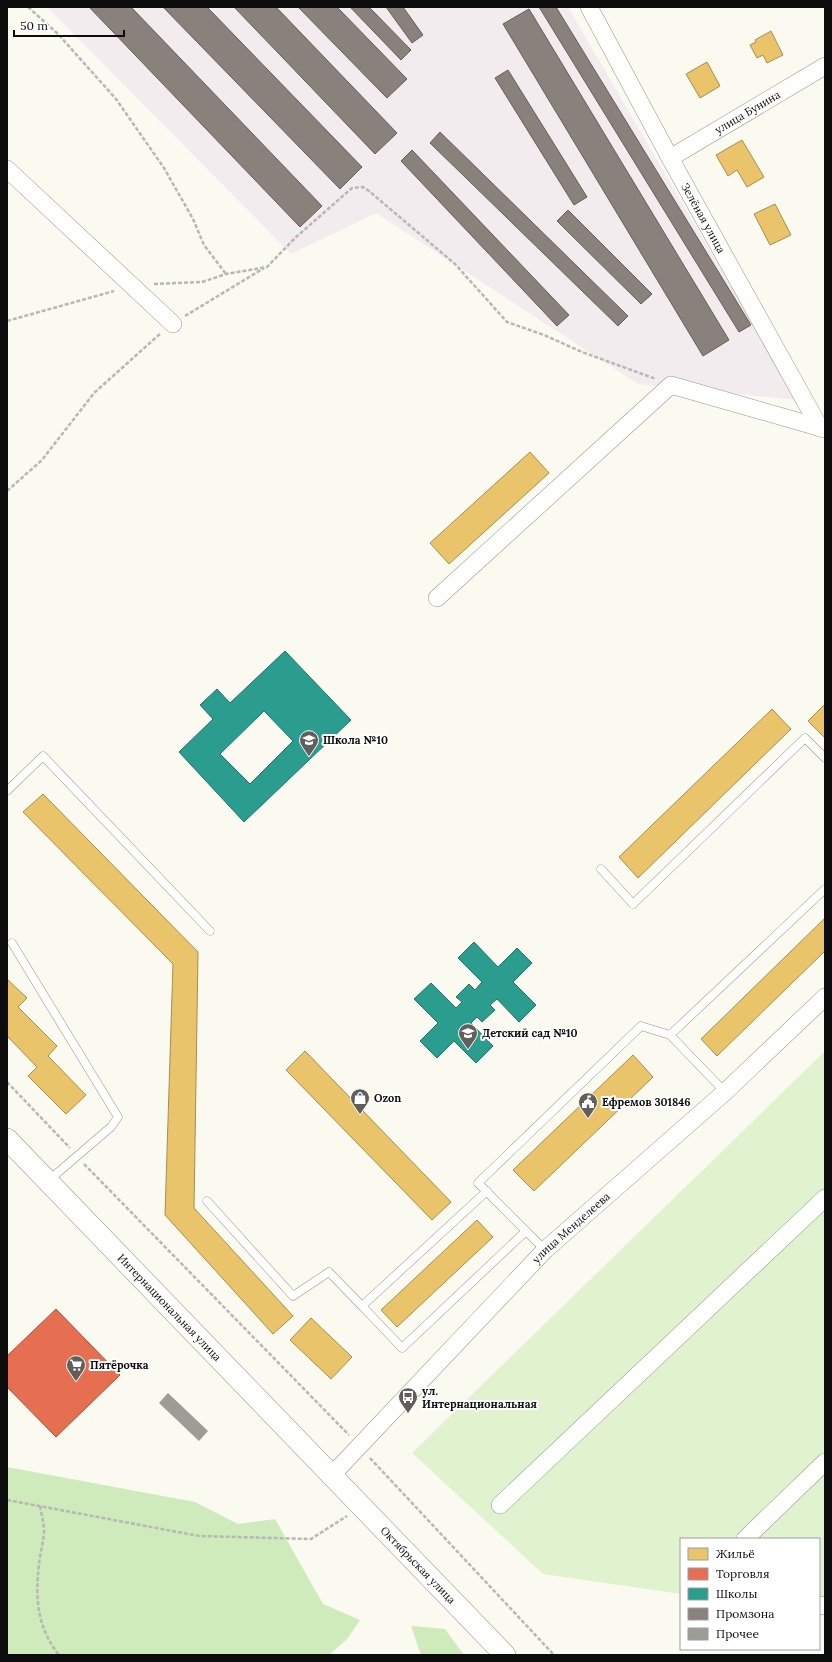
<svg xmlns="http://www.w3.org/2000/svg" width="832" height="1662" viewBox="0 0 832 1662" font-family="Lora,serif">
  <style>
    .industrial { fill: #f3ecee }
    .green { fill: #e1f3ce }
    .forest { fill: #d0ebbb }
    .homes { fill: #e9c46a; stroke: #a78d4e }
    .shops { fill: #e76f51; stroke: #a5513c }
    .schools { fill: #2a9d8f; stroke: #217268; fill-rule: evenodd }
    .industry { fill: #8a817c; stroke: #645e5a }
    .building { fill: #9e9c96 }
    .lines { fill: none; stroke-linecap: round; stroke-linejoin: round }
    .service-casing { stroke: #94938f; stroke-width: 9 }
    .minor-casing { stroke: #94938f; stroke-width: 18 }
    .tertiary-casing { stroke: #94938f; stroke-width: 22 }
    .path { stroke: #b7b7b5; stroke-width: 2.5; stroke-dasharray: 4 2; stroke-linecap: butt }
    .service { stroke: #fefefd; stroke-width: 8 }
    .minor { stroke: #fefefd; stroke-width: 17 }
    .tertiary { stroke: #fefefd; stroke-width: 21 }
    .labels { text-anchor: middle; stroke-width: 4; stroke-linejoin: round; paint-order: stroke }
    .street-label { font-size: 11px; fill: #0c0c0c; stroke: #fff }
    .poi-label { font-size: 11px; font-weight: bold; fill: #0c0c0c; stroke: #fff; text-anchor: start }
  </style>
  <rect width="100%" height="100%" fill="#fbfaf0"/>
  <!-- industrial -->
  <path class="industrial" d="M47 7H568L797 400 638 384 376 213 291 254Z"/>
  <!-- green -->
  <path class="green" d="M825 1051V1615L819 1614V1539H681V1594L543 1574 412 1453Z"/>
  <!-- forest -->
  <g class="forest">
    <path d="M7 1467 195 1502 238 1524 275 1519 323 1604 360 1620 347 1639 329 1655H7Z"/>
    <path d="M411 1626 445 1629 464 1655H421Z"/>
  </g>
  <!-- homes -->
  <g class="homes">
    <path d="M771 31 783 55 767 63 763 55 757 58 750 45 756 42 755 40Z"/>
    <path d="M707 62 720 86 700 98 686 74Z"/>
    <path d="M742 140 764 177 747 187 737 170 728 176 716 155Z"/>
    <path d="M775 204 791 235 770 245 754 214Z"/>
    <path d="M530 452 549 473 449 564 430 543Z"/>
    <path d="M825 704V738L808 721Z"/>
    <path d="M772 709 791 729 638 878 619 857Z"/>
    <path d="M43 794 198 952 194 1208 293 1316 273 1334 165 1215 173 964 23 812Z"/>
    <path d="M825 918V951L717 1056 701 1039Z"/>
    <path d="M7 979 27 998 18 1007 57 1046 48 1056 86 1095 66 1114 28 1076 37 1067 7 1036Z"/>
    <path d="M305 1051 451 1202 432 1220 286 1070Z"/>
    <path d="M633 1055 653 1077 534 1191 513 1170Z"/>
    <path d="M477 1220 493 1237 397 1327 381 1310Z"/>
    <path d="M311 1318 352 1357 331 1379 290 1340Z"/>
  </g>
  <!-- shops -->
  <path class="shops" d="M56 1309 120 1375 56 1437 7 1387V1356Z"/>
  <!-- schools -->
  <g class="schools">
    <path d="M285 651 351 720 244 822 179 752 213 719 200 705 217 689 230 703ZM264 711 293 741 250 784 220 754Z"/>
    <path d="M474 942 498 967 517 948 532 963 513 982 536 1005 519 1022 497 999 490 1005 495 1010 482 1022 477 1017 471 1023 493 1046 476 1063 454 1041 437 1058 420 1041 438 1023 414 999 431 983 456 1008 462 1002 456 997 469 984 475 990 482 982 458 958Z"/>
  </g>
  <!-- industry -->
  <g class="industry">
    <path d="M89 7H131L322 206 300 227Z"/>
    <path d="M163 7H207L362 167 340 189Z"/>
    <path d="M234 7H276L397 133 375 154Z"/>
    <path d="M298 7H337L407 79 387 98Z"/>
    <path d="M350 7H369L411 50 401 60Z"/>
    <path d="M386 7H403L423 35 412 43Z"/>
    <path d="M539 7H556L751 325 739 332Z"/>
    <path d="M529 9 729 340 703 356 503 24Z"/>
    <path d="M508 70 587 197 574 205 495 78Z"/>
    <path d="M440 132 628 316 618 326 430 143Z"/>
    <path d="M412 150 569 315 557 326 401 161Z"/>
    <path d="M568 210 652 294 641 304 557 221Z"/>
  </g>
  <!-- building -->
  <path class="building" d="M168 1393 208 1431 199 1441 159 1403Z"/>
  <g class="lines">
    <defs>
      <g id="service">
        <path d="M7 791 43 756 210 931"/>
        <path d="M601 869 633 904 805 738 825 758"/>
        <path d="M12 943 118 1117 111 1127 48 1181"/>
        <path d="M670 1035 825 889"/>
        <path d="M487 1191 362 1306 402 1348 526 1231"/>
        <path d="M207 1201 293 1296 329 1272 362 1306"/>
        <path d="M545 1250 478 1183 641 1026 670 1035 725 1092"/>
      </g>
      <g id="minor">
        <path id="s1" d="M589 7 670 158 820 428"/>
        <path id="s2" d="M670 158 825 66"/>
        <path d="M7 169 173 324"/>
        <path d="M437 598 671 385 825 429"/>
        <path id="s3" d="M332 1475 545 1250 725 1092 825 997"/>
        <path d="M500 1505 825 1198"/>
        <path d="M745 1539 825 1462"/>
        <path d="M819 1605 825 1606"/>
      </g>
      <g id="tertiary">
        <path id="s4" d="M7 1139 505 1655"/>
      </g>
    </defs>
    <!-- service casing -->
    <use href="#service" class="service-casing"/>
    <!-- minor casing -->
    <use href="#minor" class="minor-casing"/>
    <!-- tertiary casing -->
    <use href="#tertiary" class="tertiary-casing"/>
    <!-- path -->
    <g class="path">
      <path d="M28 7 58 34 116 99 164 168 193 219 204 245 226 274"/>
      <path d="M154 284 202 282 226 274 267 267 295 238 352 188 363 187 369 191 455 264 507 322 544 335 582 352 656 379"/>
      <path d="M185 316 264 268"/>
      <path d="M7 321 114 291"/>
      <path d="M7 491 42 460 94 393 161 333"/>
      <path d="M7 1082 70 1148"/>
      <path d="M84 1164 349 1435"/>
      <path d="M370 1458 554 1655"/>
      <path d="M7 1500 199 1536 311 1539 347 1516"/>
      <path d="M40 1506C41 1513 44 1522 44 1530 44 1541 40 1553 39 1564 35 1599 37 1627 59 1655"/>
    </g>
    <!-- service -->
    <use href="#service" class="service"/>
    <!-- minor -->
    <use href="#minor" class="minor"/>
    <!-- tertiary -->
    <use href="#tertiary" class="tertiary"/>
  </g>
  <!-- icons -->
  <defs>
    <symbol id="school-pin" viewBox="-11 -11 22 30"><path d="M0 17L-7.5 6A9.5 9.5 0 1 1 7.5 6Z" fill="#605f5c" stroke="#fff"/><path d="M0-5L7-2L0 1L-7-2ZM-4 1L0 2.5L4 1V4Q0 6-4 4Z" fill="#fff"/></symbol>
    <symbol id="shop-pin" viewBox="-11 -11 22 30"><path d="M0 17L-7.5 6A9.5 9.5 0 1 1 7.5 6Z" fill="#605f5c" stroke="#fff"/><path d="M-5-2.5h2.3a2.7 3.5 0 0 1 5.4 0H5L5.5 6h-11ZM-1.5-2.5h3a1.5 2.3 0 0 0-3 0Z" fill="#fff"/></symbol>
    <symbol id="civic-pin" viewBox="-11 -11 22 30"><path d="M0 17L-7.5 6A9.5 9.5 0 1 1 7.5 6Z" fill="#605f5c" stroke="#fff"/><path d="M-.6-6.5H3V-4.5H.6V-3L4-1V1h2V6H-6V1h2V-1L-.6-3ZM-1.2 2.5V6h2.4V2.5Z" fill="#fff"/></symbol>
    <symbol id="supermarket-pin" viewBox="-11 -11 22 30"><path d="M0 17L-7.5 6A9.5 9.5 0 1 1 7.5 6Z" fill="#605f5c" stroke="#fff"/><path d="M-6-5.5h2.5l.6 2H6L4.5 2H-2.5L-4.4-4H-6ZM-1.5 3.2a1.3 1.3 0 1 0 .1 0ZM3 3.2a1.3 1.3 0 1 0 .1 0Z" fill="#fff"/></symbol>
    <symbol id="bus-pin" viewBox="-11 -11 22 30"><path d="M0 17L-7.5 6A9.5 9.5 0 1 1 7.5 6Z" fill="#605f5c" stroke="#fff"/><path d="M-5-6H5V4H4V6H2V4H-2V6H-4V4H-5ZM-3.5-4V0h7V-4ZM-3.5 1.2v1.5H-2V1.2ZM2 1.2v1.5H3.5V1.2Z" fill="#fff"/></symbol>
  </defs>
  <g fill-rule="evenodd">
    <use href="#school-pin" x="298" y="729" width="22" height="30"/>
    <use href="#school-pin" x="457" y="1022" width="22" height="30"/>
    <use href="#shop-pin" x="349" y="1087" width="22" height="30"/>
    <use href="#civic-pin" x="577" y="1091" width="22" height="30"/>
    <use href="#supermarket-pin" x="65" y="1354" width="22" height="30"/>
    <use href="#bus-pin" x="397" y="1386" width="22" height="30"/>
  </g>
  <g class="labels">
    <!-- street labels -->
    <g class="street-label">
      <text dy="4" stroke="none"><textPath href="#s2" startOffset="90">улица Бунина</textPath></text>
      <text dy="4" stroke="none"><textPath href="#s1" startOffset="240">Зелёная улица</textPath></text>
      <text dy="4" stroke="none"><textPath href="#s3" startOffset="344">улица Менделеева</textPath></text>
      <text dy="4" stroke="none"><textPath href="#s4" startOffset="234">Интернациональная улица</textPath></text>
      <text dy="4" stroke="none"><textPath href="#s4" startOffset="592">Октябрьская улица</textPath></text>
    </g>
    <!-- poi labels -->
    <g class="poi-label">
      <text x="323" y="744">Школа №10</text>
      <text x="482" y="1037">Детский сад №10</text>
      <text x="374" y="1102">Ozon</text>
      <text x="602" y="1106">Ефремов 301846</text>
      <text x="90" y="1369">Пятёрочка</text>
      <text x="422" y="1395">ул.<tspan x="422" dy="13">Интернациональная</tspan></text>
    </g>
  </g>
  <!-- border -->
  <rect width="832" height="1662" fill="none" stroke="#0c0c0c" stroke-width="16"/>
  <!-- legend -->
  <rect x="680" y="1538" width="140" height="112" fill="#ffffff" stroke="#9e9e9e"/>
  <rect x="688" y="1548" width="20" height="12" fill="#e9c46a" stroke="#9e9e9e"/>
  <text x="716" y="1558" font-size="12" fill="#0c0c0c">Жильё</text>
  <rect x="688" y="1568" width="20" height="12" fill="#e76f51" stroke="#9e9e9e"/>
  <text x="716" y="1578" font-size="12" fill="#0c0c0c">Торговля</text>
  <rect x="688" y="1588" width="20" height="12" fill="#2a9d8f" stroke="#9e9e9e"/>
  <text x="716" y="1598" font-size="12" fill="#0c0c0c">Школы</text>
  <rect x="688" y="1608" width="20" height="12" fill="#8a817c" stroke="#9e9e9e"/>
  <text x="716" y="1618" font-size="12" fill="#0c0c0c">Промзона</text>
  <rect x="688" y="1628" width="20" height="12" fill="#9e9c96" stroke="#9e9e9e"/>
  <text x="716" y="1638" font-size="12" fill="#0c0c0c">Прочее</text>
  <!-- scale -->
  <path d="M14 30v6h110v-6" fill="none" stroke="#0c0c0c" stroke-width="2"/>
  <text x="20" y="30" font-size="12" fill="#0c0c0c" stroke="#ffffff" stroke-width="3" paint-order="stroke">50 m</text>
</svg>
